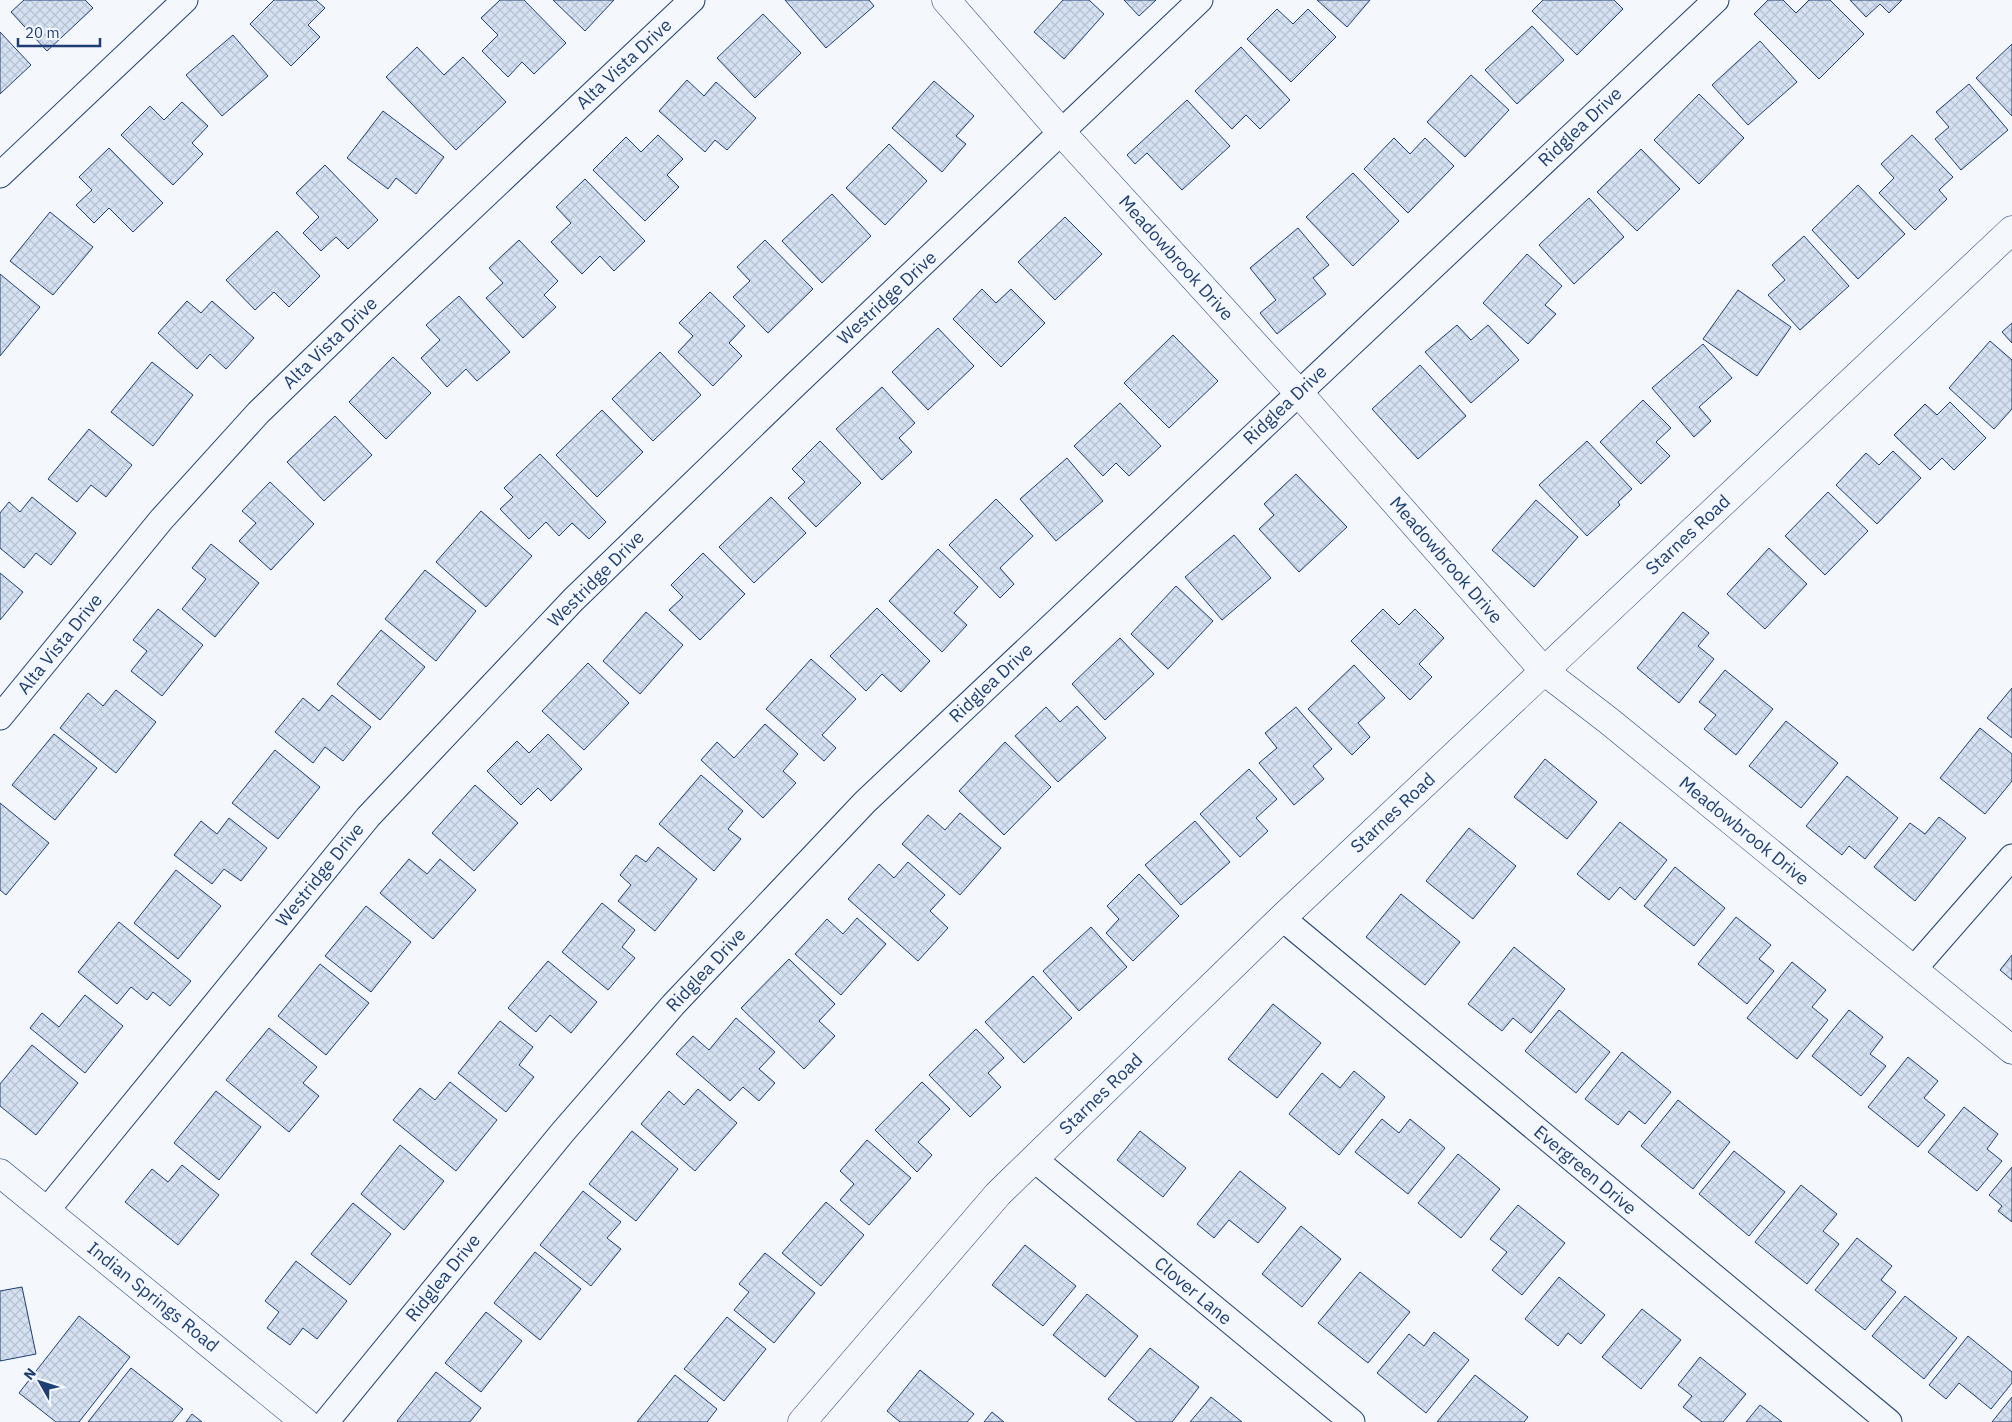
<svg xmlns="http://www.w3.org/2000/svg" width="2012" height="1422" viewBox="0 0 2012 1422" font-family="'IBM Plex Sans',sans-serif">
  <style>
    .building { fill: url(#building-cross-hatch); stroke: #1d3f73 }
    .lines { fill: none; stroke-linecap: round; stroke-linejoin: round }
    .minor-casing { stroke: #1d3f73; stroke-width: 27 }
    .tertiary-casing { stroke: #1d3f73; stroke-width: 29 }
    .secondary-casing { stroke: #1d3f73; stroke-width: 29 }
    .minor { stroke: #f4f7fb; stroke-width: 25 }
    .tertiary { stroke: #f4f7fb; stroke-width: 28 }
    .secondary { stroke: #f4f7fb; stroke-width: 28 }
    .labels { text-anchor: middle; stroke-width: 4; stroke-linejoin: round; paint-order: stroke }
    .street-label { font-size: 18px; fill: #1d3f73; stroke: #f4f7fb }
  </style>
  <defs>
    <pattern id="building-cross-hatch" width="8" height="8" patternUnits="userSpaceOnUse" patternTransform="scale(1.25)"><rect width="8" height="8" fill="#d5e0f0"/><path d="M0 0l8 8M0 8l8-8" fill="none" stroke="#b6c1d1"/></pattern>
  </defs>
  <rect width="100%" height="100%" fill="#f4f7fb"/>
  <!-- building -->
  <g class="building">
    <path d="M24 0H85L93 8 47 51 11 12Z"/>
    <path d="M274 0H316L325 8 308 25 320 37 291 66 250 24Z"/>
    <path d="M500 0H524L566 43 534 74 522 62 508 77 482 51 498 35 481 18Z"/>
    <path d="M553 0H614L585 31Z"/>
    <path d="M785 0H869L874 6 826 48Z"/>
    <path d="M1063 0H1089L1104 14 1064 59 1034 32Z"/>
    <path d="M1124 0H1156L1139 16Z"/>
    <path d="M1317 0H1370L1347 27Z"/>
    <path d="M1543 0H1614L1623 9 1577 55 1532 11Z"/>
    <path d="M1768 0H1783L1796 13 1809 0H1830L1864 34 1819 79 1754 14Z"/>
    <path d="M1850 0H1902L1889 13 1880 4 1866 17Z"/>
    <path d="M1277 9 1293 24 1308 9 1336 37 1291 82 1247 39Z"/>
    <path d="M763 14 801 53 755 98 717 58Z"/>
    <path d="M1532 26 1564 60 1517 104 1485 70Z"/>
    <path d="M0 32 31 65 0 94Z"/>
    <path d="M233 35 268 76 222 116 186 75Z"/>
    <path d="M1760 41 1797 82 1748 125 1712 85Z"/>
    <path d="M2012 44V116L1976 78Z"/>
    <path d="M417 47 444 75 463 57 506 102 456 150 386 77Z"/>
    <path d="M1241 47 1290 100 1260 129 1246 115 1232 129 1195 91Z"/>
    <path d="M1471 75 1509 110 1465 157 1427 122Z"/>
    <path d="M687 80 704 96 716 82 756 118 727 150 715 140 705 152 659 111Z"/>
    <path d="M934 81 974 116 956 136 966 144 942 172 892 128Z"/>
    <path d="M1969 84 2008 130 1961 170 1935 139 1949 127 1936 112Z"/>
    <path d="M1699 94 1744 138 1699 184 1654 140Z"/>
    <path d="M1187 100 1230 146 1182 190 1147 153 1135 164 1127 155Z"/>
    <path d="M182 102 208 126 192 143 203 154 173 185 121 135 150 106 164 120Z"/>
    <path d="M383 111 444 157 416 194 396 178 388 189 347 158Z"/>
    <path d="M658 135 683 159 667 175 679 187 645 221 593 170 626 137 641 152Z"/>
    <path d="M1912 135 1953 177 1939 190 1947 199 1915 230 1879 193 1894 178 1881 164Z"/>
    <path d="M1394 138 1410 154 1425 138 1454 166 1408 213 1364 169Z"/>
    <path d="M889 144 927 181 885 225 846 188Z"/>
    <path d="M109 148 163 203 133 232 109 208 94 223 76 205 92 190 79 177Z"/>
    <path d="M1641 149 1680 189 1637 231 1597 192Z"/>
    <path d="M325 165 378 220 348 249 336 237 321 251 303 233 319 217 296 193Z"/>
    <path d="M1353 173 1399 221 1353 266 1306 217Z"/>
    <path d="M585 179 645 241 614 271 600 256 582 274 551 242 571 223 556 207Z"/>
    <path d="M1858 185 1905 234 1858 279 1812 230Z"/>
    <path d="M832 194 871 236 822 283 782 241Z"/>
    <path d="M1589 198 1624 237 1574 284 1539 245Z"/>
    <path d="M50 212 93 247 53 295 10 261Z"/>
    <path d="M1065 217 1102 254 1055 300 1018 262Z"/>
    <path d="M1298 228 1329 265 1313 278 1326 294 1277 334 1260 313 1276 300 1250 268Z"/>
    <path d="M277 231 320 276 289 307 274 292 255 310 226 280Z"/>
    <path d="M1804 236 1849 286 1800 330 1768 295 1785 280 1772 265Z"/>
    <path d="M519 240 558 281 544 295 556 307 523 338 486 298 503 283 489 268Z"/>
    <path d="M765 240 813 289 768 333 733 297 750 281 737 267Z"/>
    <path d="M1527 254 1562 286 1545 305 1556 314 1528 344 1483 303Z"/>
    <path d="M0 274 40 307 0 356Z"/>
    <path d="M982 289 996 303 1011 289 1045 323 1001 367 953 319Z"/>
    <path d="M1738 290 1791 327 1757 376 1703 339Z"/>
    <path d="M710 292 745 326 729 343 742 356 713 386 678 352 693 336 679 323Z"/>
    <path d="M459 296 510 352 477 381 466 369 447 387 421 358 440 340 426 325Z"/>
    <path d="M187 301 201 313 212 301 254 338 226 369 210 354 197 369 158 333Z"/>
    <path d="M2012 323V343L2002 332Z"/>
    <path d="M1457 325 1471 340 1488 325 1519 360 1471 403 1425 352Z"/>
    <path d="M938 328 974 366 928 410 892 372Z"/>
    <path d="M1173 335 1218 381 1169 428 1124 383Z"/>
    <path d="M1990 341 2012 360V409L1994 429 1949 388Z"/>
    <path d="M1703 344 1732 378 1699 407 1711 421 1694 437 1652 388Z"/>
    <path d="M660 352 701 395 653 441 612 399Z"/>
    <path d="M393 357 431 393 386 439 349 402Z"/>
    <path d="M152 362 193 395 153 446 111 412Z"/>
    <path d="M1420 365 1466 416 1418 459 1372 409Z"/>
    <path d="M882 387 915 423 899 438 912 452 882 480 836 429Z"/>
    <path d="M1643 400 1671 428 1656 442 1670 456 1641 484 1600 442Z"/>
    <path d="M1950 402 1986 438 1954 470 1942 458 1930 470 1894 435 1925 404 1937 415Z"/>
    <path d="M1120 403 1161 446 1129 476 1116 463 1103 476 1074 446Z"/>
    <path d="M602 410 643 452 597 497 556 455Z"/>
    <path d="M335 416 372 455 324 501 287 462Z"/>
    <path d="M89 429 132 465 106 497 91 485 77 502 48 479Z"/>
    <path d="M820 441 861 483 816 527 788 498 805 482 792 469Z"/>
    <path d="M1587 441 1632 489 1618 502 1620 505 1587 536 1539 485Z"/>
    <path d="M1893 451 1921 478 1877 524 1836 485 1866 453 1879 465Z"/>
    <path d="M540 454 606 522 589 539 572 523 559 536 546 522 529 539 500 509 513 497 504 488Z"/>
    <path d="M1067 458 1103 501 1056 541 1020 499Z"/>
    <path d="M1296 474 1347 527 1299 572 1259 529 1274 515 1264 504Z"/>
    <path d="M270 482 314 524 271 570 239 541 256 523 242 511Z"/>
    <path d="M1828 492 1868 531 1825 575 1785 536Z"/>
    <path d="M32 497 76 533 51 565 36 553 24 568 0 548V513L9 502 20 512Z"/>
    <path d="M771 497 806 533 754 583 719 547Z"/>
    <path d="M996 499 1033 536 1000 568 1014 584 1000 598 949 545Z"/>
    <path d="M1536 500 1578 537 1534 587 1492 550Z"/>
    <path d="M481 511 532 556 486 607 436 562Z"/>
    <path d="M1234 535 1271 578 1222 620 1185 577Z"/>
    <path d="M211 544 259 583 215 637 182 609 206 579 192 568Z"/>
    <path d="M1769 548 1807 584 1765 629 1727 594Z"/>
    <path d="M938 549 978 587 954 613 967 625 942 652 889 601Z"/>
    <path d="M703 553 745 594 700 640 669 610 683 597 671 585Z"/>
    <path d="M425 570 476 611 436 661 385 619Z"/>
    <path d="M0 573 23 592 0 620Z"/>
    <path d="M1176 586 1213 621 1168 669 1131 634Z"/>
    <path d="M877 608 930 661 901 692 882 674 866 691 830 656Z"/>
    <path d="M158 609 203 645 162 696 131 671 147 651 133 640Z"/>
    <path d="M1383 609 1399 625 1415 609 1444 638 1419 664 1432 677 1410 700 1351 641Z"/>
    <path d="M646 612 683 645 640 694 603 661Z"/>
    <path d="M1683 612 1709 633 1698 646 1714 659 1679 703 1637 668Z"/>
    <path d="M381 630 425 667 380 720 337 684Z"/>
    <path d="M1120 638 1154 674 1105 720 1072 684Z"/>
    <path d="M811 659 856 699 822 735 836 748 824 761 766 709Z"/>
    <path d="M588 663 629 703 584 750 542 711Z"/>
    <path d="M1354 665 1385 698 1358 723 1370 737 1352 755 1308 709Z"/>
    <path d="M1725 670 1773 709 1736 755 1704 729 1716 715 1699 702Z"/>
    <path d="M2012 688V738L1987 718Z"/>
    <path d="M116 690 156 722 116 773 60 728 88 693 103 706Z"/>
    <path d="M332 695 371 727 343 761 325 747 313 763 275 732 303 698 319 711Z"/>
    <path d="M1077 706 1106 738 1058 782 1015 736 1046 707 1060 722Z"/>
    <path d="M1296 707 1332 749 1313 766 1324 779 1294 805 1259 763 1277 748 1265 733Z"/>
    <path d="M1786 721 1838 763 1801 808 1749 766Z"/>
    <path d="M765 724 798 754 783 771 796 783 763 818 701 760 717 742 734 758Z"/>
    <path d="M1980 728 2012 754V781L1985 814 1940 778Z"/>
    <path d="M54 734 97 768 55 820 12 785Z"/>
    <path d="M548 734 582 769 551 801 538 788 521 805 487 771 517 741 529 753Z"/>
    <path d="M1005 742 1051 787 1004 835 959 791Z"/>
    <path d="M275 750 320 787 278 839 232 803Z"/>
    <path d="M1545 759 1597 802 1567 839 1514 797Z"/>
    <path d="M1249 769 1277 799 1256 818 1268 831 1240 857 1200 814Z"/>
    <path d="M701 775 743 811 728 829 741 839 714 871 659 824Z"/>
    <path d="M1847 776 1898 818 1865 859 1849 846 1842 855 1806 826Z"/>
    <path d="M475 785 518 823 474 871 432 833Z"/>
    <path d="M0 803 49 843 6 895 0 890Z"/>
    <path d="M960 813 1001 848 960 895 902 844 928 815 945 830Z"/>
    <path d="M1939 817 1966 838 1915 901 1874 867 1910 823 1925 834Z"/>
    <path d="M229 818 267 848 241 881 224 869 212 884 174 855 201 821 217 834Z"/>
    <path d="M1195 821 1230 862 1181 905 1145 865Z"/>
    <path d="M1620 822 1667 860 1635 900 1620 887 1609 900 1577 874Z"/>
    <path d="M1469 828 1516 866 1473 919 1426 881Z"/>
    <path d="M658 847 697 879 655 931 618 901 631 885 620 875 636 855 646 862Z"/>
    <path d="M409 859 427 874 440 859 476 890 433 939 380 893Z"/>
    <path d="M908 862 945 895 930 911 948 928 918 961 848 899 879 864 894 878Z"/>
    <path d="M1675 867 1725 908 1694 946 1644 906Z"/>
    <path d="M176 870 221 906 178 959 134 923Z"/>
    <path d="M1139 874 1179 916 1133 961 1106 933 1119 919 1107 906Z"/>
    <path d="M1401 894 1460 942 1425 985 1366 937Z"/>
    <path d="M602 903 635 930 622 947 635 958 608 990 562 952Z"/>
    <path d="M366 906 411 942 371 992 325 956Z"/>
    <path d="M1736 917 1771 945 1759 959 1774 971 1747 1004 1698 964Z"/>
    <path d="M857 918 886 944 841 995 795 954 827 919 843 934Z"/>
    <path d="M119 922 191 981 170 1006 153 992 147 1000 131 987 117 1004 78 972Z"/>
    <path d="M1091 927 1127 967 1079 1011 1043 971Z"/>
    <path d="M1514 947 1565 989 1531 1033 1513 1018 1502 1031 1468 1004Z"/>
    <path d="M2012 955V980L2000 970Z"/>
    <path d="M789 959 835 1004 819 1021 835 1036 804 1069 741 1008Z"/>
    <path d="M548 961 597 1002 571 1033 550 1015 536 1032 508 1008Z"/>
    <path d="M1792 962 1826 990 1812 1007 1828 1020 1797 1059 1747 1018Z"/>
    <path d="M320 964 369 1003 326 1055 278 1016Z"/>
    <path d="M1033 976 1072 1018 1024 1063 985 1022Z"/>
    <path d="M85 995 123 1026 85 1073 30 1028 42 1013 59 1027Z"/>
    <path d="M1273 1004 1321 1043 1277 1098 1228 1059Z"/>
    <path d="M1559 1010 1610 1052 1576 1093 1525 1051Z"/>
    <path d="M1849 1010 1883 1037 1870 1054 1886 1066 1861 1096 1812 1056Z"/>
    <path d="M736 1018 775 1052 759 1069 775 1083 759 1101 743 1087 730 1101 676 1054 693 1036 709 1050Z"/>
    <path d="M500 1021 533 1047 519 1065 534 1077 506 1112 458 1073Z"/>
    <path d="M269 1028 317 1067 303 1083 319 1096 289 1132 226 1080Z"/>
    <path d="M976 1029 1004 1058 988 1073 1001 1087 970 1117 929 1075Z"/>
    <path d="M32 1045 78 1083 36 1135 0 1106V1084Z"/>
    <path d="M1622 1052 1671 1092 1645 1124 1629 1111 1618 1125 1585 1099Z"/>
    <path d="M1908 1057 1938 1081 1924 1098 1945 1115 1918 1147 1868 1107Z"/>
    <path d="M1354 1071 1385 1097 1339 1155 1289 1114 1322 1073 1340 1088Z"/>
    <path d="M450 1082 497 1120 456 1171 393 1120 420 1088 435 1100Z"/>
    <path d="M922 1082 950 1109 918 1142 932 1155 917 1172 875 1130Z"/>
    <path d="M698 1089 737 1123 695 1171 641 1124 669 1091 684 1105Z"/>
    <path d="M216 1091 261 1127 219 1180 174 1143Z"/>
    <path d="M1678 1100 1730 1142 1693 1189 1641 1146Z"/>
    <path d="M1964 1107 1998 1134 1987 1149 2002 1161 1977 1191 1928 1152Z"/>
    <path d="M1382 1119 1399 1133 1410 1119 1445 1148 1408 1194 1355 1152Z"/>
    <path d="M632 1131 678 1169 636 1221 589 1184Z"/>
    <path d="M1140 1131 1186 1168 1163 1197 1117 1160Z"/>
    <path d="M867 1140 911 1178 869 1225 840 1200 854 1184 840 1171Z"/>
    <path d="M400 1145 444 1181 404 1230 361 1194Z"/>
    <path d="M1734 1151 1785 1192 1749 1236 1699 1194Z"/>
    <path d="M1458 1154 1500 1189 1461 1238 1418 1203Z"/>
    <path d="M182 1165 219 1195 178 1245 125 1202 152 1169 168 1182Z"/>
    <path d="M2012 1167V1222L1998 1211 2002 1206 1989 1195Z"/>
    <path d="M1240 1171 1286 1208 1258 1243 1229 1220 1214 1238 1197 1224Z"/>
    <path d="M1801 1185 1837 1214 1823 1231 1839 1244 1807 1284 1755 1242Z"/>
    <path d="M583 1191 621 1222 607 1238 621 1249 591 1286 540 1245Z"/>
    <path d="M826 1202 864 1235 821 1286 782 1253Z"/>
    <path d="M353 1203 391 1234 350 1285 311 1254Z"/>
    <path d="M1518 1205 1565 1243 1522 1295 1492 1270 1507 1252 1490 1239Z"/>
    <path d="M1301 1226 1341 1259 1302 1307 1262 1274Z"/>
    <path d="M1857 1238 1892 1266 1881 1280 1896 1292 1865 1330 1815 1290Z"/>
    <path d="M1025 1245 1076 1286 1043 1326 992 1285Z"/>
    <path d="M535 1252 581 1289 540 1340 494 1303Z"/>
    <path d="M765 1253 815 1293 774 1343 734 1310 749 1292 739 1284Z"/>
    <path d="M296 1261 347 1301 317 1339 303 1328 290 1345 267 1328 279 1312 265 1301Z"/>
    <path d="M1360 1272 1410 1312 1368 1363 1318 1323Z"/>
    <path d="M1559 1277 1605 1315 1581 1344 1568 1333 1558 1346 1525 1319Z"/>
    <path d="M22 1287 36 1354 0 1361V1291Z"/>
    <path d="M1087 1294 1138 1336 1105 1377 1053 1335Z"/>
    <path d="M1905 1296 1957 1338 1924 1379 1872 1336Z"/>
    <path d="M1642 1309 1681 1340 1641 1389 1602 1357Z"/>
    <path d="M486 1312 522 1341 481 1392 445 1363Z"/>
    <path d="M79 1316 130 1357 79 1422H56L19 1393Z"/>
    <path d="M727 1317 766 1349 724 1401 684 1369Z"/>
    <path d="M1434 1332 1469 1360 1426 1413 1377 1373 1409 1334 1424 1346Z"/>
    <path d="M1968 1336 2012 1372V1383L1991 1409 1959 1383 1946 1399 1929 1385Z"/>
    <path d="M1150 1348 1199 1387 1172 1422H1137L1108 1399Z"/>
    <path d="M1700 1357 1746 1394 1723 1422H1702L1683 1407 1692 1396 1678 1385Z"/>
    <path d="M131 1368 183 1409 172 1422H88Z"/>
    <path d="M920 1370 974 1414 967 1422H900L887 1411Z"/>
    <path d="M436 1372 481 1408 470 1422H398L397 1421Z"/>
    <path d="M675 1375 717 1409 707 1422H637Z"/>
    <path d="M1475 1375 1528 1417 1524 1422H1437Z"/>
    <path d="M1211 1397 1242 1422H1190Z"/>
    <path d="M2012 1397V1422H1992Z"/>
    <path d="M1760 1405 1782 1422H1746Z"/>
    <path d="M992 1412 1004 1422H984Z"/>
    <path d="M192 1414 202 1422H186Z"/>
  </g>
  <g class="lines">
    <defs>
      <g id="minor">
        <path d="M0 175 185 0"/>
        <path d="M0 717 161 520 258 413 364 310 692 0"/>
        <path d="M1282 918 1889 1422"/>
        <path d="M1914 969 2012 857"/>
        <path d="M1034 1159 1352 1422"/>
        <path d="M47 1210 368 817 573 600 795 385 1200 0"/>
        <path d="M326 1422 562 1133 673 1005 865 802 1716 0"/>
      </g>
      <g id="tertiary">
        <path d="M946 0 1062 133 1298 392 1544 671 1609 721 2012 1050"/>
        <path d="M0 1173 305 1422"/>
      </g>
      <path id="secondary" d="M802 1422 998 1194 1282 918 2012 230"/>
    </defs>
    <!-- minor casing -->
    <use href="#minor" class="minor-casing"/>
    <!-- tertiary casing -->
    <use href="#tertiary" class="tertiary-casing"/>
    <!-- secondary casing -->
    <use href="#secondary" class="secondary-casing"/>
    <!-- minor -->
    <use href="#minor" class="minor"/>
    <!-- tertiary -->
    <use href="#tertiary" class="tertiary"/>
    <!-- secondary -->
    <use href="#secondary" class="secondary"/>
  </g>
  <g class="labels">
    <!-- street labels -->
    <g class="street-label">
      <text transform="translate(624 64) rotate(-43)" y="6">Alta Vista Drive</text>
      <text transform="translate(1580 127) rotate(-43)" y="6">Ridglea Drive</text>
      <text transform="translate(1176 258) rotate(48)" y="6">Meadowbrook Drive</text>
      <text transform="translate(887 298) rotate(-43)" y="6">Westridge Drive</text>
      <text transform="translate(330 343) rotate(-44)" y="6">Alta Vista Drive</text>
      <text transform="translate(1285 405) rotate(-43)" y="6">Ridglea Drive</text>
      <text transform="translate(1688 535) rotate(-43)" y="6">Starnes Road</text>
      <text transform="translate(1446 560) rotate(49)" y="6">Meadowbrook Drive</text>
      <text transform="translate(596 579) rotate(-45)" y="6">Westridge Drive</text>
      <text transform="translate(60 644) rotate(-51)" y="6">Alta Vista Drive</text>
      <text transform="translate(991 683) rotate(-43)" y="6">Ridglea Drive</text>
      <text transform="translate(1393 813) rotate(-43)" y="6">Starnes Road</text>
      <text transform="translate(1744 831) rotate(39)" y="6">Meadowbrook Drive</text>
      <text transform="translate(320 875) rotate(-51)" y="6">Westridge Drive</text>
      <text transform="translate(706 970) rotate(-47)" y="6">Ridglea Drive</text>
      <text transform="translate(1101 1094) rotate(-44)" y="6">Starnes Road</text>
      <text transform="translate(1585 1170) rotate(40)" y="6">Evergreen Drive</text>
      <text transform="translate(443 1278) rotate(-51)" y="6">Ridglea Drive</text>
      <text transform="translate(1193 1291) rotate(40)" y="6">Clover Lane</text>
      <text transform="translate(153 1297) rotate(39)" y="6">Indian Springs Road</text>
    </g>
  </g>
  <!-- north arrow -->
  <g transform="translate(40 1382) rotate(309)" stroke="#f4f7fb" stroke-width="4" paint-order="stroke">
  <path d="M0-4L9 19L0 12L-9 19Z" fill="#1d3f73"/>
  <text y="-8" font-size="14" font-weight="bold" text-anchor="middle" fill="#1d3f73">N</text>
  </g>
  <!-- scale -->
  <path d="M18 38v8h82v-8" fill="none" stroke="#1d3f73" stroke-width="2.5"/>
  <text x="25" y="38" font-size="15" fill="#1d3f73" stroke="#f4f7fb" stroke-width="4" paint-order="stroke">20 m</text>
</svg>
